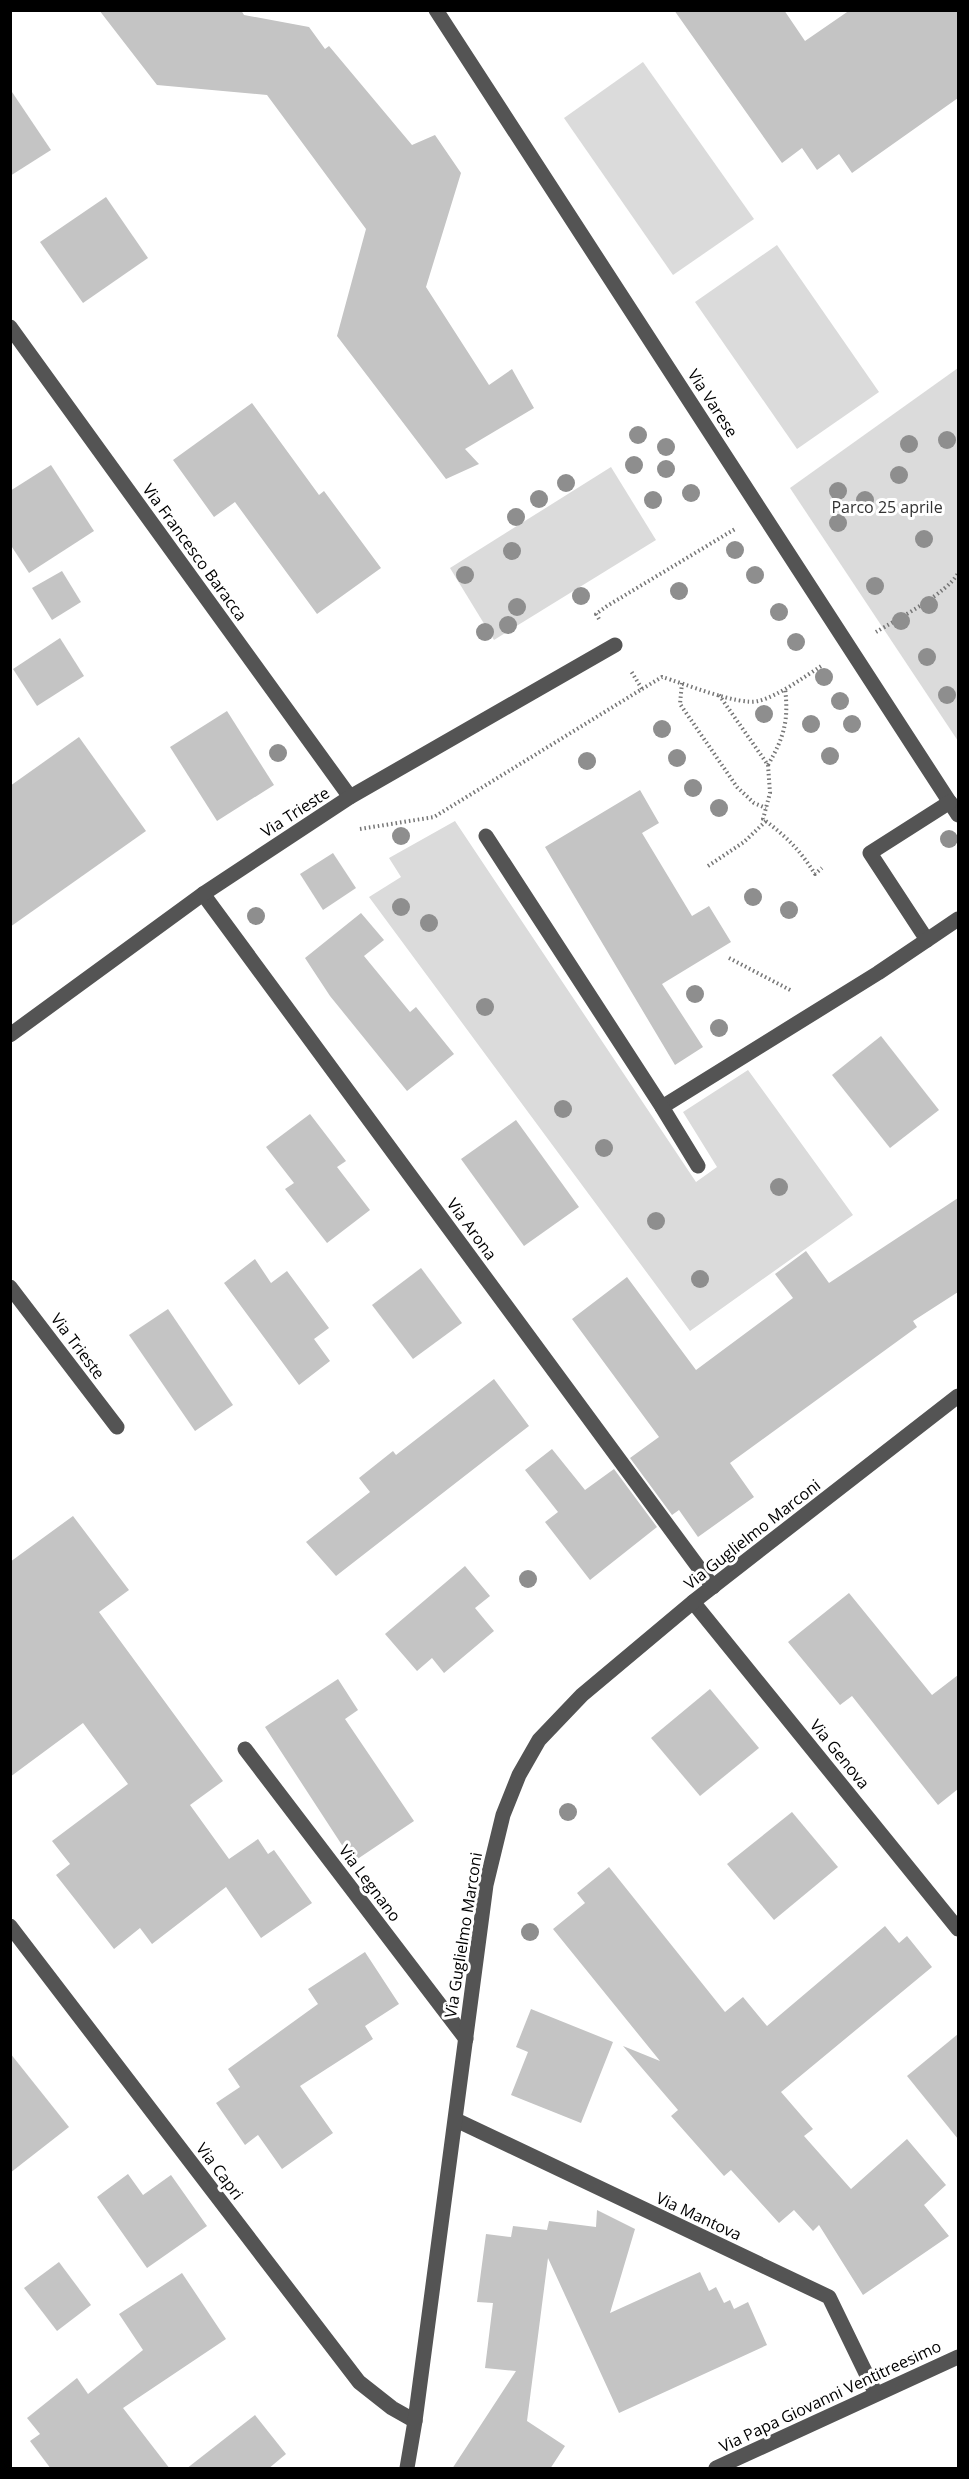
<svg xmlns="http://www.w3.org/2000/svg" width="969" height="2479" viewBox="0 0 969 2479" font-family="'Open Sans',sans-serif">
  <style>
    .green { fill: #dbdbdb }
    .building { fill: #c4c4c4 }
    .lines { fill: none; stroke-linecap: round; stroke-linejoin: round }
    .path { stroke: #767676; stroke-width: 4; stroke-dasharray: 1.5 3; stroke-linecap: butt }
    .minor { stroke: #545454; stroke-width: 15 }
    .tree { fill: #8e8e8e }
    .labels { text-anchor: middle; stroke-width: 6; stroke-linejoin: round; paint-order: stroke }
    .street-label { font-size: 16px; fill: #000; stroke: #fff }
    .park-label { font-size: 16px; fill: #323232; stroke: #fff }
  </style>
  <rect width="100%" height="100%" fill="#fff"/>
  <!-- green -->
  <g class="green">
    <path d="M643 62 754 219 673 275 564 118Z"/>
    <path d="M777 245 879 392 797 449 695 302Z"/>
    <path d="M958 368V741L790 488Z"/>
    <path d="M611 467 656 540 494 640 450 568Z"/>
    <path d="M455 821 696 1182 717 1167 683 1112 748 1070 853 1215 690 1331 369 897 401 877 389 858Z"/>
  </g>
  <!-- building -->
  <g class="building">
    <path d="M99 10H241L244 15 309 27 325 49 329 46 412 145 435 135 461 173 426 287 489 385 512 369 534 408 465 449 479 464 446 479 337 336 366 229 267 95 157 85Z"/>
    <path d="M674 10H784L805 41 850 10H958V98L852 173 839 154 817 170 802 148 782 163Z"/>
    <path d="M10 89 51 150 10 176Z"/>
    <path d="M106 197 148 258 83 303 40 242Z"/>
    <path d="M252 403 319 495 324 491 381 568 317 614 235 502 214 517 173 460Z"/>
    <path d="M51 465 94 531 29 573 10 544V491Z"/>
    <path d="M62 571 81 602 52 620 32 588Z"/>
    <path d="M60 638 84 676 37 706 13 669Z"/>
    <path d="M227 711 274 785 217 821 170 747Z"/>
    <path d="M79 737 146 831 10 927V786Z"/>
    <path d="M640 790 659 823 642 833 692 916 709 906 731 942 662 984 703 1047 675 1065 545 847Z"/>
    <path d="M333 853 356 888 323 910 300 874Z"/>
    <path d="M361 913 384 940 364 956 410 1012 416 1007 454 1054 407 1091 330 996 305 958Z"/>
    <path d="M881 1036 939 1110 890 1148 832 1075Z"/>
    <path d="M310 1114 346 1161 337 1167 370 1210 327 1243 285 1189 294 1183 266 1147Z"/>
    <path d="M516 1120 579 1207 524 1246 461 1159Z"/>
    <path d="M958 1198V1292L913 1321 917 1327 730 1463 754 1497 698 1537 679 1510 672 1515 630 1458 659 1437 572 1319 627 1277 696 1370 793 1298 775 1274 806 1251 829 1283Z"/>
    <path d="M255 1259 271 1283 287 1271 329 1328 314 1339 330 1361 299 1385 224 1283Z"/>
    <path d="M421 1268 462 1323 413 1359 372 1305Z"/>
    <path d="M168 1309 233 1405 195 1431 129 1335Z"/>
    <path d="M494 1379 529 1426 336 1576 306 1542 370 1492 359 1478 393 1451 396 1455Z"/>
    <path d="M552 1449 585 1490 614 1469 657 1527 590 1580 545 1522 558 1512 525 1470Z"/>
    <path d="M73 1516 129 1590 99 1612 223 1781 190 1805 229 1859 258 1839 268 1854 274 1850 312 1903 261 1938 226 1887 152 1944 140 1928 114 1949 56 1875 70 1864 52 1841 128 1784 83 1723 10 1777V1562Z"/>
    <path d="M465 1566 490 1596 475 1608 494 1631 444 1673 432 1658 417 1671 385 1634Z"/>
    <path d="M849 1593 932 1695 958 1675V1789L938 1805 852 1696 840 1705 788 1642Z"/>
    <path d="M338 1679 358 1710 345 1719 414 1821 353 1862 265 1727Z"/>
    <path d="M710 1689 759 1748 700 1796 651 1738Z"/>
    <path d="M792 1812 838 1867 774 1920 727 1864Z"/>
    <path d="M609 1867 725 2012 743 1997 767 2026 885 1926 899 1943 907 1936 932 1967 781 2092 813 2129 804 2136 851 2189 907 2139 946 2185 924 2205 949 2236 863 2295 819 2225 813 2231 794 2210 779 2223 731 2170 724 2176 671 2116 678 2110 623 2046 660 2061 553 1929 585 1903 577 1893Z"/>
    <path d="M365 1952 399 2004 365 2026 373 2039 300 2086 333 2133 282 2169 258 2135 245 2145 216 2103 240 2087 228 2069 318 2004 308 1989Z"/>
    <path d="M531 2009 613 2042 581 2123 511 2095 528 2052 516 2047Z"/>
    <path d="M958 2034V2139L907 2076Z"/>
    <path d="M10 2053 69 2127 10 2173Z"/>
    <path d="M128 2174 143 2195 171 2175 207 2226 147 2268 97 2197Z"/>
    <path d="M597 2210 635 2229 610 2313 700 2272 709 2291 716 2287 724 2303 730 2300 734 2309 748 2302 767 2345 619 2413 548 2258 527 2421 565 2446 550 2469H452L516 2371 485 2368 493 2303 477 2302 486 2234 511 2237 513 2226 547 2230 549 2221 596 2227Z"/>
    <path d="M59 2262 91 2305 57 2331 24 2288Z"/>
    <path d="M182 2273 226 2339 123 2408 170 2469H51L30 2441 40 2434 27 2418 77 2378 88 2394 143 2350 119 2314Z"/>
    <path d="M255 2415 286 2454 268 2469H186Z"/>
  </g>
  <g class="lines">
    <!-- path -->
    <g class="path">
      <path d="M599 619 596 614 607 606 735 529"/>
      <path d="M876 632C896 620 949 592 958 573"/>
      <path d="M682 683 680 704 737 787 754 803 766 808"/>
      <path d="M642 689 662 677C683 683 739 706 758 701 779 696 805 676 823 665"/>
      <path d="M719 695 768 765C784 737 789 721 785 688"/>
      <path d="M768 765 770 793 763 819C786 836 800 850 815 874L822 868"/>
      <path d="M360 829 434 817 642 689 631 671"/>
      <path d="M708 866 744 842 766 821"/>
      <path d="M729 958 792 991"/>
    </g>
    <!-- minor -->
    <g class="minor">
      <path d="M436 10 958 815"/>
      <path d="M10 327 350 797"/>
      <path d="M486 836 662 1107 878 973 927 940 870 853 950 802"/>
      <path d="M203 894 713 1587"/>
      <path d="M927 940 958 919"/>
      <path d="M10 1035 203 894 350 797 615 645"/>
      <path d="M662 1107 698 1166"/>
      <path d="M10 1287 117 1427"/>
      <path d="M693 1602 958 1929"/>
      <path d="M245 1749 466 2039"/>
      <path d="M10 1926 359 2382 392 2408 415 2421"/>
      <path d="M456 2120 829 2297 876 2394"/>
      <path d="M407 2468 415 2421 486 1885 503 1815 519 1775 539 1740 582 1695 693 1602 958 1396"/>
      <path d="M716 2468 958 2357"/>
    </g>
  </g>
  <!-- trees -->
  <g class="tree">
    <circle cx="638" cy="435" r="9"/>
    <circle cx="947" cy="440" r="9"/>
    <circle cx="909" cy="444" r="9"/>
    <circle cx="666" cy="447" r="9"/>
    <circle cx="634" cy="465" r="9"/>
    <circle cx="666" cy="469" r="9"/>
    <circle cx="899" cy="475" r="9"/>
    <circle cx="566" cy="483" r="9"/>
    <circle cx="838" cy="491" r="9"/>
    <circle cx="691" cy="493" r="9"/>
    <circle cx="539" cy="499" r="9"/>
    <circle cx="653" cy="500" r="9"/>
    <circle cx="865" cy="500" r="9"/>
    <circle cx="516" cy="517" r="9"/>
    <circle cx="838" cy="523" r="9"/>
    <circle cx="924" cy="539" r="9"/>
    <circle cx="735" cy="550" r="9"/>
    <circle cx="512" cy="551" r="9"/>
    <circle cx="465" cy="575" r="9"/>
    <circle cx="755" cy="575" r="9"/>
    <circle cx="875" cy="586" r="9"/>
    <circle cx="679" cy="591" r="9"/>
    <circle cx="581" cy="596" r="9"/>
    <circle cx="929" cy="605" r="9"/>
    <circle cx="517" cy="607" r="9"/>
    <circle cx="779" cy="612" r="9"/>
    <circle cx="901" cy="621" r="9"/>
    <circle cx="508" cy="625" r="9"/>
    <circle cx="485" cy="632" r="9"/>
    <circle cx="796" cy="642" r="9"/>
    <circle cx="927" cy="657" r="9"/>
    <circle cx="824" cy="677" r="9"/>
    <circle cx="947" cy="695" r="9"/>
    <circle cx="840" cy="701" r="9"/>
    <circle cx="764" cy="714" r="9"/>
    <circle cx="811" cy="724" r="9"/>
    <circle cx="852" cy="724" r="9"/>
    <circle cx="662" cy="729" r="9"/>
    <circle cx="278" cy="753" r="9"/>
    <circle cx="830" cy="756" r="9"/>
    <circle cx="677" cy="758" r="9"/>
    <circle cx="587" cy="761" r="9"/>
    <circle cx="693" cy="788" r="9"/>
    <circle cx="719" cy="808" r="9"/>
    <circle cx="401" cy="836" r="9"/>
    <circle cx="949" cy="839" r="9"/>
    <circle cx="753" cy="897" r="9"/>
    <circle cx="401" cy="907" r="9"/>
    <circle cx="789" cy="910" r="9"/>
    <circle cx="256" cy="916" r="9"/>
    <circle cx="429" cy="923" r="9"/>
    <circle cx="695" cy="994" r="9"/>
    <circle cx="485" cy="1007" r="9"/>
    <circle cx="719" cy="1028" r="9"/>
    <circle cx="563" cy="1109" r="9"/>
    <circle cx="604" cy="1148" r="9"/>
    <circle cx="779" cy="1187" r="9"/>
    <circle cx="656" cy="1221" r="9"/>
    <circle cx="700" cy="1279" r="9"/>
    <circle cx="528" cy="1579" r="9"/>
    <circle cx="568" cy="1812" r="9"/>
    <circle cx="530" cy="1932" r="9"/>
  </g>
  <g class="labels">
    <!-- street labels -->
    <g class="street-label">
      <text transform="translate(713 403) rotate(57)" y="6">Via Varese</text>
      <text transform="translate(195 552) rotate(54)" y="6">Via Francesco Baracca</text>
      <text transform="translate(295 812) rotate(-33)" y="6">Via Trieste</text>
      <text transform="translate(472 1229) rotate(54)" y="6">Via Arona</text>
      <text transform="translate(78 1346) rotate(53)" y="6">Via Trieste</text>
      <text transform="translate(752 1534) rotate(-38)" y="6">Via Guglielmo Marconi</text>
      <text transform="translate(840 1754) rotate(51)" y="6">Via Genova</text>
      <text transform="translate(370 1883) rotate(53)" y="6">Via Legnano</text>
      <text transform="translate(463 1935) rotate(-81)" y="6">Via Guglielmo Marconi</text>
      <text transform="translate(220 2171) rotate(53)" y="6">Via Capri</text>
      <text transform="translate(699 2216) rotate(25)" y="6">Via Mantova</text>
      <text transform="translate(830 2396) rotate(-25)" y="6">Via Papa Giovanni Ventitreesimo</text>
    </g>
    <!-- park labels -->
    <g class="park-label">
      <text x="887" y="513">Parco 25 aprile</text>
    </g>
  </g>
  <!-- border -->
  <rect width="969" height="2479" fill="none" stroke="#000000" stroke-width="24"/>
</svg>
